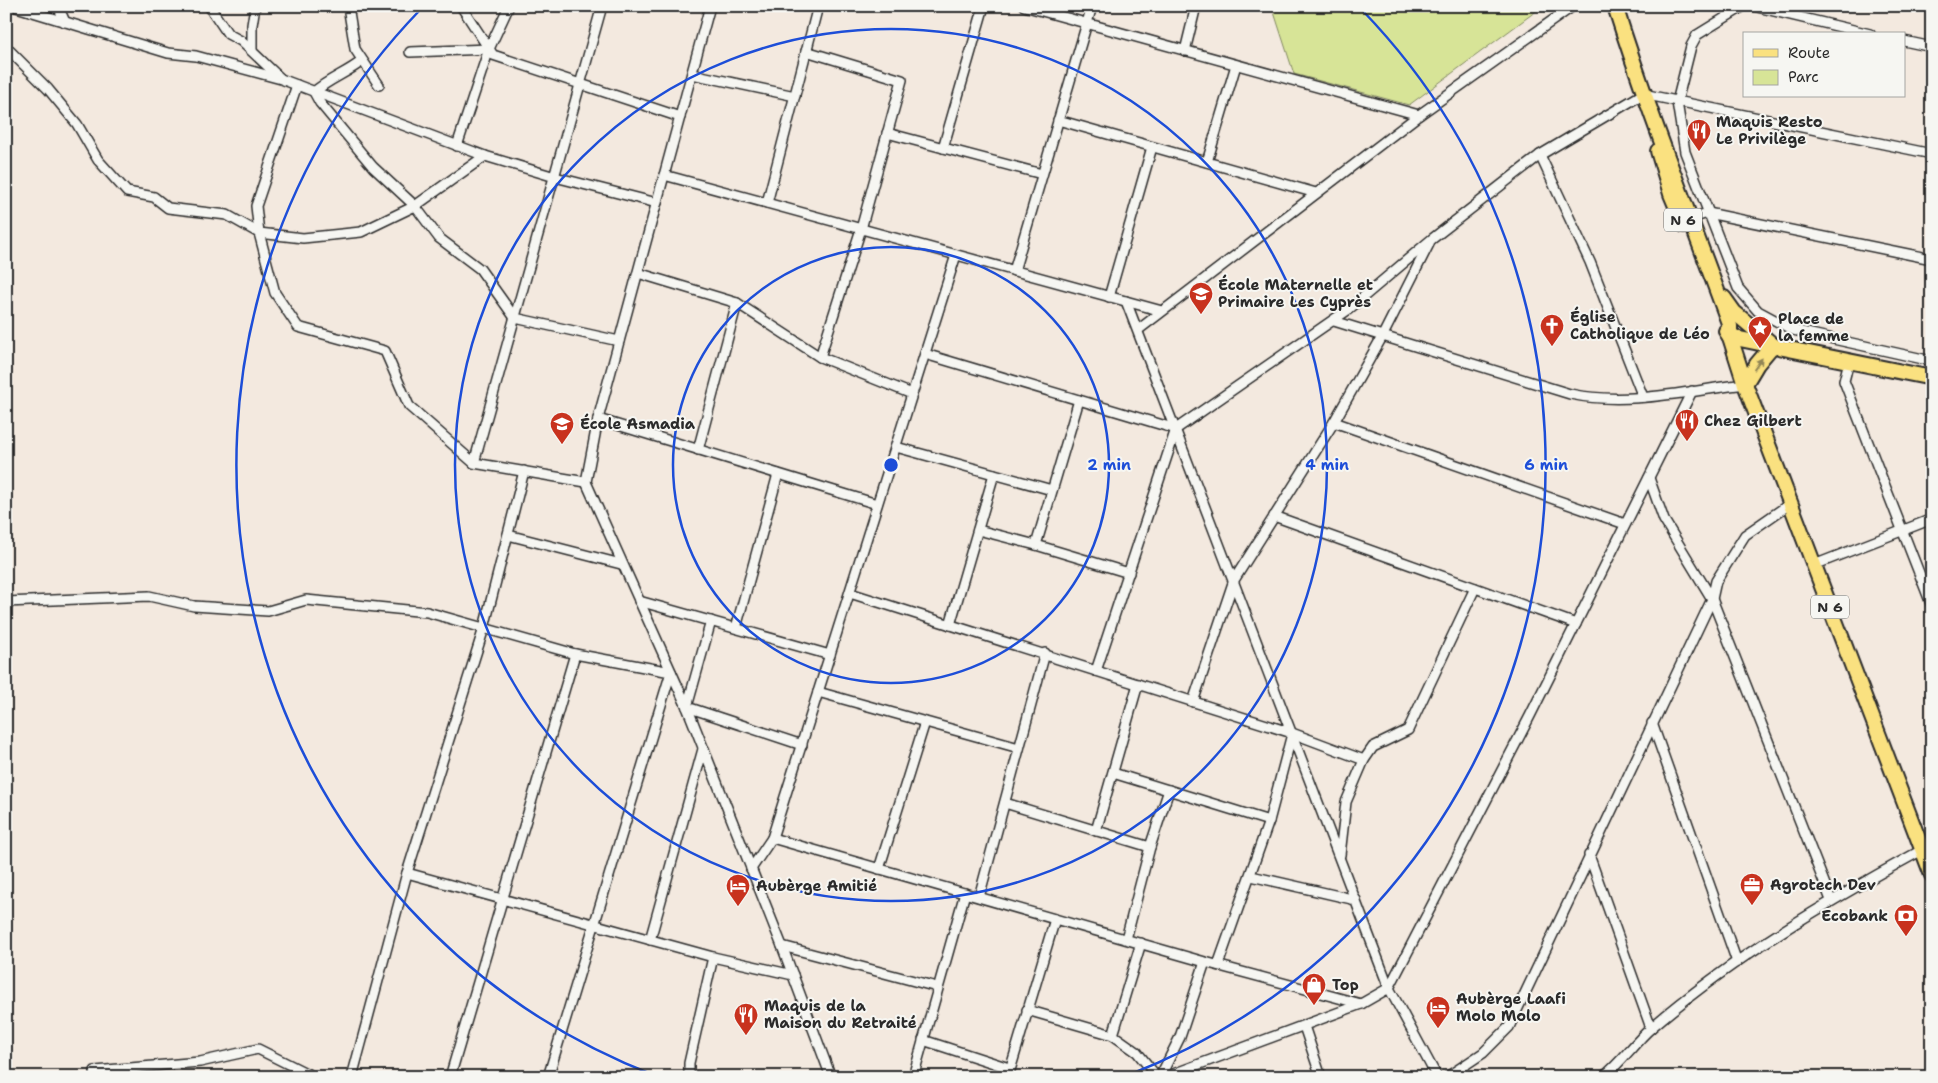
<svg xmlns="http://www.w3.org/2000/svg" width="1938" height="1083" viewBox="0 0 1938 1083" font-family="'Shantell Sans',sans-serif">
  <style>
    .green { fill: #d7e497; stroke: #818861 }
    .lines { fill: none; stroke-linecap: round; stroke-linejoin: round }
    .minor-casing { stroke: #2b2b2b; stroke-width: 12 }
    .primary-casing { stroke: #2b2b2b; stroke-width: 18 }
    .minor { stroke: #f6f6f2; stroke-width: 9 }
    .primary { stroke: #fae180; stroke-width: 14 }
    .oneway { fill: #928656 }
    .ring { fill: none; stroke: #1d4ed8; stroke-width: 2.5 }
    .labels { text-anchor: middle; stroke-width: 4; stroke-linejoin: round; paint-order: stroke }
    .shield { fill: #f6f6f2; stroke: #686867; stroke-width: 1 }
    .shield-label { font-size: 14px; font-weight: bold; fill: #2b2b2b }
    .poi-label { font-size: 15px; font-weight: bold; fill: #2b2b2b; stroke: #f6f6f2; text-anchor: start }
    .centre { fill: #1d4ed8; stroke: #f6f6f2; stroke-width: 2.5 }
    .ring-label { font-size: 15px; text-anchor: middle; font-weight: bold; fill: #1d4ed8; stroke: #f6f6f2; stroke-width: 4; stroke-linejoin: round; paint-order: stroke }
  </style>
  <rect width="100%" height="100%" fill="#f3e9df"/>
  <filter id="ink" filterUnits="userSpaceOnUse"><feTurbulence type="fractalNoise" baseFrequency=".02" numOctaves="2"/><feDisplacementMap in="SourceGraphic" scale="10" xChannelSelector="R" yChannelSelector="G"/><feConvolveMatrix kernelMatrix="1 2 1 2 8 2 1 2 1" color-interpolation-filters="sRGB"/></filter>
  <g filter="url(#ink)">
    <!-- green -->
    <path class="green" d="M1272 6H1543L1409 105 1294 74Z"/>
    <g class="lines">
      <defs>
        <g id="minor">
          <path d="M13 6 168 53 196 56 281 79 485 156 555 177 657 203"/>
          <path d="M58 6 65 22"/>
          <path d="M209 6 228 34 241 41 280 78"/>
          <path d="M348 6 355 49 379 85"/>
          <path d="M461 6 493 55 680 117"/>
          <path d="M710 6 598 419 586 482 687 707 782 946 831 1077"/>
          <path d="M1024 6 1419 115"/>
          <path d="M1744 6 1697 35 1691 46 1677 102 1685 152 1738 288 1758 311 1793 330 1932 361"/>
          <path d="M1753 6 1870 34"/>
          <path d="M1904 41 1932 47"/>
          <path d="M6 47 48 89 77 124 98 160 127 192 154 197 168 208 227 215 259 233 303 238 361 232 415 206 485 156"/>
          <path d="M252 51V25L255 6"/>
          <path d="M806 51 902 80 861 229 820 357"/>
          <path d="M1185 51 1196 6"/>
          <path d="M410 52 489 49"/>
          <path d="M362 61C347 73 329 79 314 92L320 103 373 167 415 206 439 238 480 269 515 318 619 341"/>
          <path d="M692 74 795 96"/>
          <path d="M297 85 256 206 259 233 275 293 298 327 385 351 409 406 474 463 586 482"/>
          <path d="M1058 120 1316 193"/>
          <path d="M887 133 1042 174"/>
          <path d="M457 146 489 49 509 6"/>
          <path d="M943 148 984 6"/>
          <path d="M1540 155 1590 262 1643 397"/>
          <path d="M1207 162 1236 65"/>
          <path d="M664 175 1162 311"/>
          <path d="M767 203 818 6"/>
          <path d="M1685 220 1708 213 1932 259"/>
          <path d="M1014 271 1092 6"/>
          <path d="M638 273 737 303 820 357 912 394"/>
          <path d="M1109 297 1152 147"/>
          <path d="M1126 301 1389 988 1437 1077"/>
          <path d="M1334 321 1570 394C1627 406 1688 391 1745 384"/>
          <path d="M1138 330 1419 115 1573 6"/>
          <path d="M925 354 1176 429"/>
          <path d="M1849 361 1844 381 1932 606"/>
          <path d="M598 419 877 504"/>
          <path d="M1334 422 1625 524"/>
          <path d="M896 447 1052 490"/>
          <path d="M698 450 737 303"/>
          <path d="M474 463 602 6"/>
          <path d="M1649 478 1664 520 1712 599 1831 900"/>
          <path d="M1274 516 1576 624"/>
          <path d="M978 530 1036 545 1129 573"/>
          <path d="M508 535 621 564"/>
          <path d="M1036 545 1079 400"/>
          <path d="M1814 565 1932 519"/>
          <path d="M850 593 1292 733 1364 760"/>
          <path d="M639 601 830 655"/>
          <path d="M6 602 149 596 194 606 268 611 306 600 427 612 575 654 671 672 548 1077"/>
          <path d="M711 621 687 707 802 745"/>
          <path d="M950 625 994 474"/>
          <path d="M736 628 778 474"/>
          <path d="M1096 671 1176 429 1349 309 1432 239 1540 155 1643 94 1932 154"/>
          <path d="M818 692 1019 748"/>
          <path d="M1193 702 1234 580 1334 422 1382 337 1429 244"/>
          <path d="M1652 723 1737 962"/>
          <path d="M1113 773 1269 821"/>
          <path d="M1005 803 1150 847"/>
          <path d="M1096 831 1138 684"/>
          <path d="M772 838 1205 962 1361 1004"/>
          <path d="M1340 855 1346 802 1364 760 1373 747 1408 730 1475 588"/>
          <path d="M1589 855 1651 1028"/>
          <path d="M751 869 772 838 956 255"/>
          <path d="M879 869 925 722"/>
          <path d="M407 873 713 957 793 975"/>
          <path d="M1251 876 1356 900"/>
          <path d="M979 897 1045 653"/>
          <path d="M1126 939 1150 847 1169 790"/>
          <path d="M650 940 703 749"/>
          <path d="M782 946 937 987"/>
          <path d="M1218 965 1269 821 1292 734"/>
          <path d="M1027 1010 1113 1035 1137 1052 1157 1077"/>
          <path d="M1304 1026 1321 1077"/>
          <path d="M1113 1035 1141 943"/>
          <path d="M923 1040 1009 1068"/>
          <path d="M96 1077 95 1071 200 1062 258 1049 314 1077"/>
          <path d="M352 1077 407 873 484 628 524 471"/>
          <path d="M450 1077 575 654"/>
          <path d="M689 1077V1063L713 957"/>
          <path d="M913 1077 965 893"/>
          <path d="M1008 1077 1055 919"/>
          <path d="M1160 1077 1180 1037 1205 962"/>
          <path d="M1165 1077 1361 1004 1389 988 1530 716 1692 391"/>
          <path d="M1447 1077 1483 1053 1509 1027 1712 599 1716 581 1745 535 1791 503"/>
          <path d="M1603 1077C1621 1063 1634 1043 1651 1028 1733 957 1827 902 1922 850L1932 847"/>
        </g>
        <g id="primary">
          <path d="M1615 6C1649 114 1691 219 1730 326V337L1745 384 1932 875"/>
          <path d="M1658 151 1671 194 1684 225"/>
          <path d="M1724 298 1734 312 1773 345 1757 364 1745 384"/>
          <path d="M1726 331 1730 337 1932 378"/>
        </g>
      </defs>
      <!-- minor casing -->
      <use href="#minor" class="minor-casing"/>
      <!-- primary casing -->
      <use href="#primary" class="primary-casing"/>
      <!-- minor -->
      <use href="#minor" class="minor"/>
      <!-- primary -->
      <use href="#primary" class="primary"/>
    </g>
    <!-- one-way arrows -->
    <defs><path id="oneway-solid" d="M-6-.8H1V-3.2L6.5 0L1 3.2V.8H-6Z" transform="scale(1.25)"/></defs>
    <use class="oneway" href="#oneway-solid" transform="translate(1758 364) rotate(-55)"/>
  </g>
  <!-- distance rings -->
  <g class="ring">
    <circle cx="891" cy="465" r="218"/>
    <circle cx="891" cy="465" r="436"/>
    <path d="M656 1076A655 655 0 0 1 420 10M1362 10A655 655 0 0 1 1126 1076"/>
  </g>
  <!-- icons -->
  <defs>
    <symbol id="restaurant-pin" viewBox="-11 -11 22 30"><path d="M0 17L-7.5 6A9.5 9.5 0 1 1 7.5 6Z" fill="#c8321e" stroke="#f6f6f2"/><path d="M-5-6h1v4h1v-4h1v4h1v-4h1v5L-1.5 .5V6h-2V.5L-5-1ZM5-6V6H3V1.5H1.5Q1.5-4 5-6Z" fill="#fff"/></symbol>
    <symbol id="school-pin" viewBox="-11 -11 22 30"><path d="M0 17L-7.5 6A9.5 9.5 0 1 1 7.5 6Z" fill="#c8321e" stroke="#f6f6f2"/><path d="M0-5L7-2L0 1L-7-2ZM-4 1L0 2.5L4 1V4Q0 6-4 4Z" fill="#fff"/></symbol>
    <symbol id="church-pin" viewBox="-11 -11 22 30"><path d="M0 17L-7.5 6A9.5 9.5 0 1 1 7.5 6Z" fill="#c8321e" stroke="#f6f6f2"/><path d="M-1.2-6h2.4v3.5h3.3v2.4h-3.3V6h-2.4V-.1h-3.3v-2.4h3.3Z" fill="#fff"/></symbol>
    <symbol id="sight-pin" viewBox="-11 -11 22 30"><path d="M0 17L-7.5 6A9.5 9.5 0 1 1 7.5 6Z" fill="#c8321e" stroke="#f6f6f2"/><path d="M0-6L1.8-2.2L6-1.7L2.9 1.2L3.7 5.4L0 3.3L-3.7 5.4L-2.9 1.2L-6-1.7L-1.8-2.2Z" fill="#fff"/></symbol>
    <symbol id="office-pin" viewBox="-11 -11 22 30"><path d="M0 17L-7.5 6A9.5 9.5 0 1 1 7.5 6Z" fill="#c8321e" stroke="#f6f6f2"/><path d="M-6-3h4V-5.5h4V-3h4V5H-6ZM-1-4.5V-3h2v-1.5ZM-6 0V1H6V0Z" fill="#fff"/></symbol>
    <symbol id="hotel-pin" viewBox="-11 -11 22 30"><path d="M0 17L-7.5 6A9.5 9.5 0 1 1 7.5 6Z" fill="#c8321e" stroke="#f6f6f2"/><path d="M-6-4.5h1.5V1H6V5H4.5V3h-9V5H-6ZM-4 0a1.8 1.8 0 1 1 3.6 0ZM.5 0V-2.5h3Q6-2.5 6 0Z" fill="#fff"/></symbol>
    <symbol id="bank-pin" viewBox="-11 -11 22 30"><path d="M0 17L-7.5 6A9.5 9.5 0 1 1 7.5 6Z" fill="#c8321e" stroke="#f6f6f2"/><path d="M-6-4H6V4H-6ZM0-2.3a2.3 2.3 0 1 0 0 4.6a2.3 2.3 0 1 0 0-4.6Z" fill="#fff"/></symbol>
    <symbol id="shop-pin" viewBox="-11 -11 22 30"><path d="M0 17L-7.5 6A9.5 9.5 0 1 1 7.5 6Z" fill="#c8321e" stroke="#f6f6f2"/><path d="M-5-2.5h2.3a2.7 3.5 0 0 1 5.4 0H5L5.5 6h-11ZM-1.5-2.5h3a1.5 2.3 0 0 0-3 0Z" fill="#fff"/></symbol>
  </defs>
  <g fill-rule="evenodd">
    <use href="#restaurant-pin" x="1685" y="117" width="28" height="38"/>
    <use href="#school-pin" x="1187" y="280" width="28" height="38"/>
    <use href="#church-pin" x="1538" y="312" width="28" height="38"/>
    <use href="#sight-pin" x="1746" y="314" width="28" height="38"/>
    <use href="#restaurant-pin" x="1673" y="407" width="28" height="38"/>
    <use href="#school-pin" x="548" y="410" width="28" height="38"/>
    <use href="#office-pin" x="1738" y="871" width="28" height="38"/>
    <use href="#hotel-pin" x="724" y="872" width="28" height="38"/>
    <use href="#bank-pin" x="1892" y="902" width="28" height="38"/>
    <use href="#shop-pin" x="1300" y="971" width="28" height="38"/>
    <use href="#hotel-pin" x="1424" y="994" width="28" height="38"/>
    <use href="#restaurant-pin" x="732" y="1001" width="28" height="38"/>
  </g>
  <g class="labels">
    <!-- shield labels -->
    <g class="shield">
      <rect x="1664" y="208.5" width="38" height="23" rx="4"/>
      <rect x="1811" y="595.5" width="38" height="23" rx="4"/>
    </g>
    <g class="shield-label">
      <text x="1683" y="225">N 6</text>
      <text x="1830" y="612">N 6</text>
    </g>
    <!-- poi labels -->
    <g class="poi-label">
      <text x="1716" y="127">Maquis Resto<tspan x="1716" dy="17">Le Privilège</tspan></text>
      <text x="1218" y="290">École Maternelle et<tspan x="1218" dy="17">Primaire Les Cyprès</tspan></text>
      <text x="1570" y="322">Église<tspan x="1570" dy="17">Catholique de Léo</tspan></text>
      <text x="1778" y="324">Place de<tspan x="1778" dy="17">la femme</tspan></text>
      <text x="1704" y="426">Chez Gilbert</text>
      <text x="580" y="429">École Asmadia</text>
      <text x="1770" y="890">Agrotech Dev</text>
      <text x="756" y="891">Aubèrge Amitié</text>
      <text x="1888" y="921" text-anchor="end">Ecobank</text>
      <text x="1332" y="990">Top</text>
      <text x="1456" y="1004">Aubèrge Laafi<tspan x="1456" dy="17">Molo Molo</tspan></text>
      <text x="764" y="1011">Maquis de la<tspan x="764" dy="17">Maison du Retraité</tspan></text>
    </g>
  </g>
  <circle cx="891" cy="465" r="8" class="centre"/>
  <g class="ring-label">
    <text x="1109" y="470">2 min</text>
    <text x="1327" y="470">4 min</text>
    <text x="1546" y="470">6 min</text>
  </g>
  <!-- margin -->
  <rect width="1938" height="1083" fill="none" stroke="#f6f6f2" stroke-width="25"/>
  <rect x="12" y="12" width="1913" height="1058" fill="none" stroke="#2b2b2b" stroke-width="2" filter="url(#ink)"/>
  <!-- legend -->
  <rect x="1743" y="32" width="162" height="65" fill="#f6f6f2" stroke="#a5a5a2"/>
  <rect x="1753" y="49" width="25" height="8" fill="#fae180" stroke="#a5a5a2"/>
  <text x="1788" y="58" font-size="15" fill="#2b2b2b">Route</text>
  <rect x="1753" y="70" width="25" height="15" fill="#d7e497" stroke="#a5a5a2"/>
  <text x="1788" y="82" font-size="15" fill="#2b2b2b">Parc</text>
</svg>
